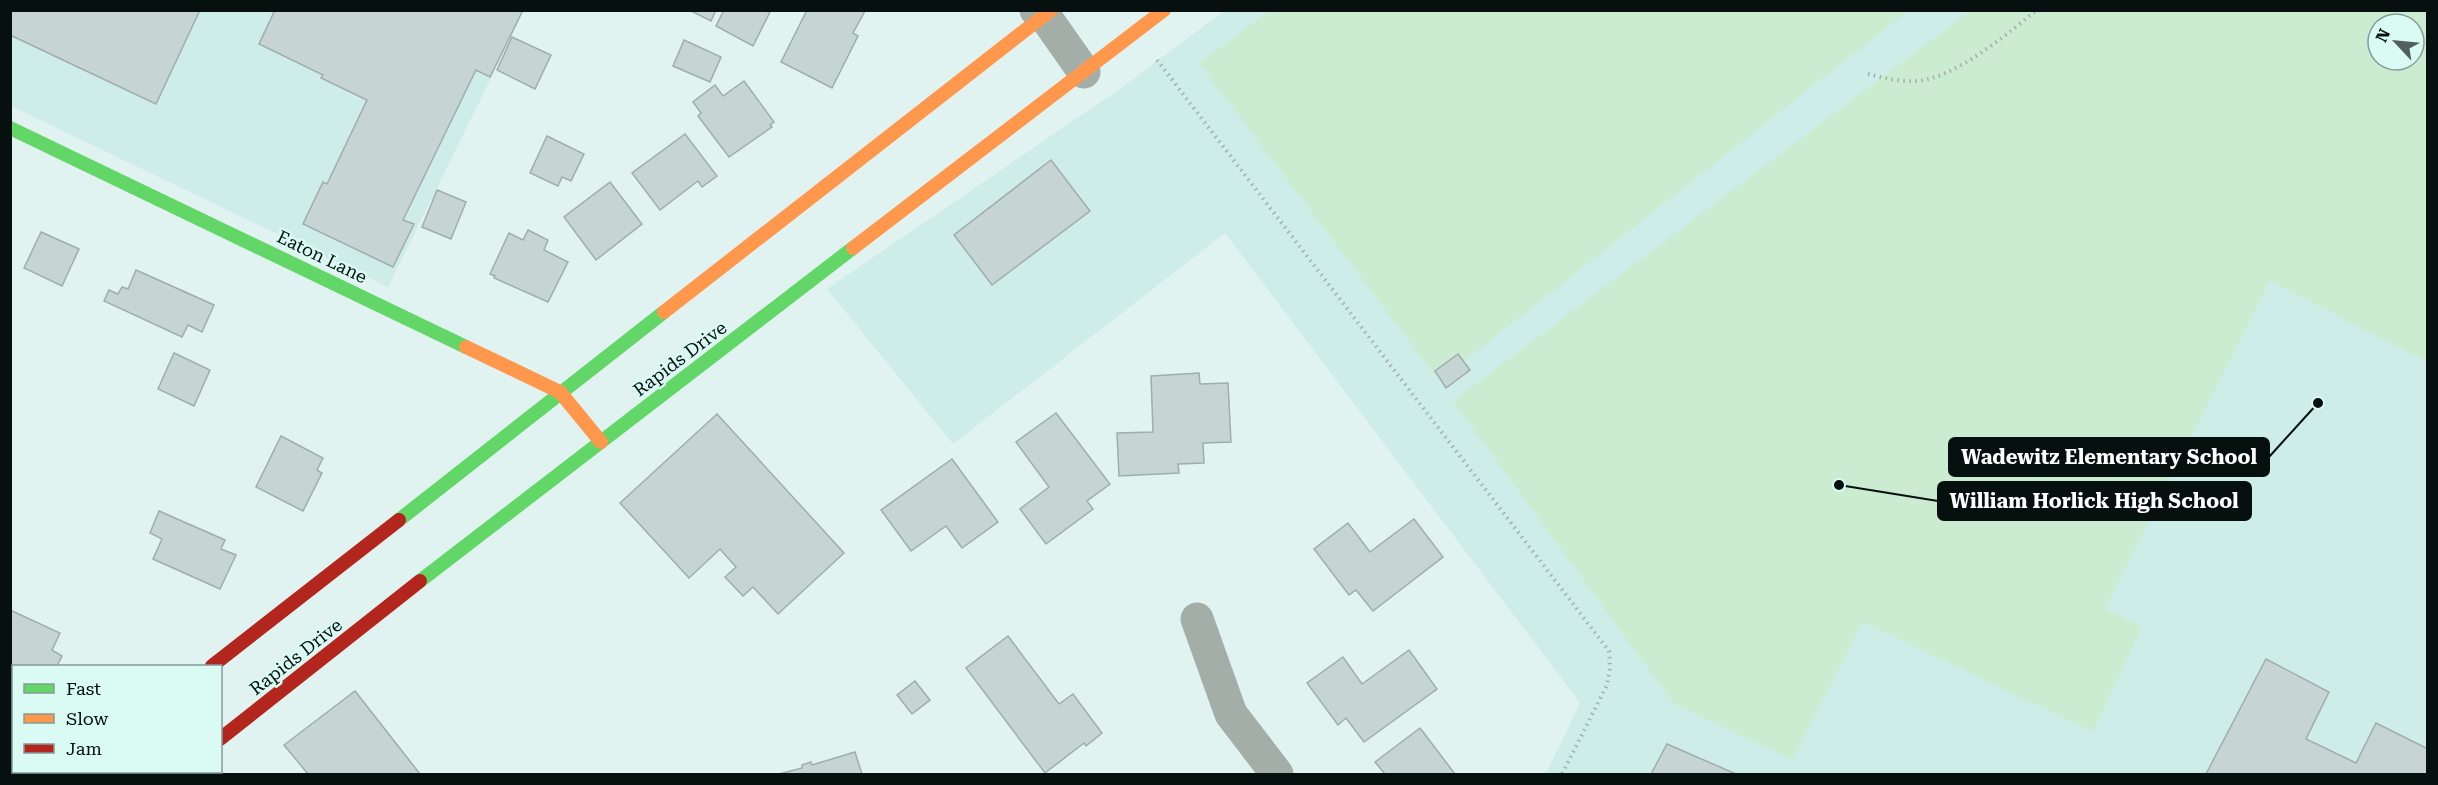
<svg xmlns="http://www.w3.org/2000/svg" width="2438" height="785" viewBox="0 0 2438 785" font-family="'Roboto Serif',serif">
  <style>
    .built { fill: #ceece8; fill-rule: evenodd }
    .green { fill: #ccecd2; fill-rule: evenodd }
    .building { fill: #c6d4d3; stroke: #9fadac; stroke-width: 1.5 }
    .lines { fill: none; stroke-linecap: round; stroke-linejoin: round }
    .path { stroke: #a4b0ac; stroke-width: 4; stroke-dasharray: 1.5 4.5; stroke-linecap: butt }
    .street { stroke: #a3aea9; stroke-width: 33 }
    .fast { stroke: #63d668; stroke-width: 14 }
    .slow { stroke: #ff974d; stroke-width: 14 }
    .jam { stroke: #b3261e; stroke-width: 14 }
    .labels { text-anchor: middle; stroke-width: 5; stroke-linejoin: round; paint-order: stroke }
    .street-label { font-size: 18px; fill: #06100f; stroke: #dafaf4 }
    .leader { fill: none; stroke: #06100f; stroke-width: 2 }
    .callout-dot { fill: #06100f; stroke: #dafaf4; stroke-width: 2 }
    .callout { fill: #06100f; stroke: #06100f; stroke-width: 2 }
    .callout-label { font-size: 20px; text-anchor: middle; font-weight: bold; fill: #fff }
  </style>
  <rect width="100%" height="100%" fill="#e1f3f0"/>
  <!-- built -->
  <g class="built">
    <path d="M10 11H524L388 287 11 106Z"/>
    <path d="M1224 11H2427V774H1546L1580 703 1225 233 953 444 827 289 1118 90ZM2378 24H2414V60H2378Z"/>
  </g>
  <!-- green -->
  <g class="green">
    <path d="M1269 11H1908L1439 381 1199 63Z"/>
    <path d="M1970 11H2427V362L2270 281 2105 608 2142 627 2093 732 1863 622 1792 760 1674 704 1453 401ZM2378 24H2414V60H2378Z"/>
  </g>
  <!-- building -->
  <g class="building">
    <path d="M10 10H200L156 104 10 35Z"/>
    <path d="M275 10H523L490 77 476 70 403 220 414 224 393 267 303 224 323 182 327 184 367 100 321 78 323 75 259 44Z"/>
    <path d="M689 10H716L711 21Z"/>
    <path d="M724 10H771L753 46 716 26Z"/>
    <path d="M807 10 865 11 853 33 858 36 832 88 781 62Z"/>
    <path d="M512 37 551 55 535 89 497 70Z"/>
    <path d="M684 40 721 57 710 82 673 66Z"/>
    <path d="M744 81 774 122 770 125 772 127 729 157 698 116 701 113 693 102 715 85 723 96Z"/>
    <path d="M685 134 717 176 702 187 698 181 660 210 632 173Z"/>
    <path d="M547 136 584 154 571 181 562 177 558 186 530 173Z"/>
    <path d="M1051 160 1090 211 992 285 954 235Z"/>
    <path d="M610 182 642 224 596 260 564 217Z"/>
    <path d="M437 190 466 202 451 239 422 227Z"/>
    <path d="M528 230 548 240 544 250 568 262 548 302 494 278 495 276 490 274 509 233 523 240Z"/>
    <path d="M41 232 79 249 62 286 24 268Z"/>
    <path d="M136 270 214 305 202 332 188 325 182 337 104 301 109 290 118 294 122 287 128 289Z"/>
    <path d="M174 353 210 370 194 406 158 389Z"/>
    <path d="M1458 354 1470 370 1446 388 1435 371Z"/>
    <path d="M1199 373 1200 384 1228 383 1231 442 1203 443 1204 463 1178 464 1179 473 1119 476 1117 433 1153 432 1151 376Z"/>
    <path d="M1056 413 1110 484 1087 501 1093 509 1046 544 1020 509 1049 487 1016 442Z"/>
    <path d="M717 414 844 553 778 614 753 587 743 596 725 577 736 567 720 549 689 578 620 503Z"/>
    <path d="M281 436 323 458 317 470 322 473 303 511 256 487Z"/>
    <path d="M952 459 998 522 962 548 946 526 911 551 881 510Z"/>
    <path d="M159 511 225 540 221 549 236 555 220 589 153 559 162 539 150 533Z"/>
    <path d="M1414 519 1443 557 1373 611 1356 590 1349 595 1314 549 1348 523 1370 552Z"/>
    <path d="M10 610 60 633 52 650 62 656 57 666H14V696L10 702Z"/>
    <path d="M1008 636 1059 704 1073 694 1102 733 1086 746 1084 743 1045 773 966 668Z"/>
    <path d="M1409 650 1437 689 1364 742 1346 718 1338 725 1307 683 1343 657 1362 684Z"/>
    <path d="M2266 659 2329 692 2306 739 2356 763 2376 723 2428 749V774H2206Z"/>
    <path d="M915 681 930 700 912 714 897 695Z"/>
    <path d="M355 691 420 774H308L284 745Z"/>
    <path d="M1420 728 1455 774H1385L1375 762Z"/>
    <path d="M1667 744 1736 774H1651Z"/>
    <path d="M855 752 862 774H779L802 768V765L811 762 812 765Z"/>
  </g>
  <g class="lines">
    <!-- path -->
    <g class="path">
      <path d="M1157 60 1609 651 1610 668 1607 685 1562 774"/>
      <path d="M1868 74C1888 79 1911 85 1932 78 1968 67 2007 34 2037 10"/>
    </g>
    <!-- street -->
    <g class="street">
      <path d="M1036 10 1044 15 1084 72"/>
      <path d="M1197 619 1231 714 1277 774"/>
    </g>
    <!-- fast -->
    <g class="fast">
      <path d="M10 128 466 347"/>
      <path d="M399 520 664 312"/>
      <path d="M420 581 853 248"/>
    </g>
    <!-- slow -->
    <g class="slow">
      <path d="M853 248 1164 10"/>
      <path d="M664 312 1051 10"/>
      <path d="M466 347 560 392 601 442"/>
    </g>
    <!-- jam -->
    <g class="jam">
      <path d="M212 666 399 520"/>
      <path d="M220 739 420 581"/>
      <path d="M75 774 79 772"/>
      <path d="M175 774 179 772"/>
    </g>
  </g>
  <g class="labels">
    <!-- street labels -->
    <g class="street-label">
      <text transform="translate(322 257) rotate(26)" y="6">Eaton Lane</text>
      <text transform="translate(680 359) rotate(-37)" y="6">Rapids Drive</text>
      <text transform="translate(296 657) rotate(-38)" y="6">Rapids Drive</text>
    </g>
  </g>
  <!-- callouts -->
  <path class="leader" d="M2318 403L2269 457M1839 485L1938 501"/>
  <g class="callout-dot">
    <circle cx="2318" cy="403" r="6"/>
    <circle cx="1839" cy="485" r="6"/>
  </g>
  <g class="callout">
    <rect x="1949" y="438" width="320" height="38" rx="6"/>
    <rect x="1938" y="482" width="313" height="38" rx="6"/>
  </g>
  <g class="callout-label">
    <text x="2109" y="464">Wadewitz Elementary School</text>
    <text x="2094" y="508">William Horlick High School</text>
  </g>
  <!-- border -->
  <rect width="2438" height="785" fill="none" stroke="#06100f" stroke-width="24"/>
  <!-- legend -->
  <rect x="12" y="665" width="210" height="108" fill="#dafaf4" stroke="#859c98" stroke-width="1.5"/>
  <rect x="24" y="684" width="30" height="9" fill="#63d668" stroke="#859c98" stroke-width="1.5"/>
  <text x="66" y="695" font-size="18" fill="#06100f">Fast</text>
  <rect x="24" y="714" width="30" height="9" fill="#ff974d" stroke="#859c98" stroke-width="1.5"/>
  <text x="66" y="725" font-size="18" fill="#06100f">Slow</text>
  <rect x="24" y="744" width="30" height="9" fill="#b3261e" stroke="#859c98" stroke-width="1.5"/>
  <text x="66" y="755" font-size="18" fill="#06100f">Jam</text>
  <!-- north arrow -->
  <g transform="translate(2396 42) rotate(296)"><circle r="28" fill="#dafaf4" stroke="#859c98" stroke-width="1.5"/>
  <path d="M0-4.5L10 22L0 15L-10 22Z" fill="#535f5e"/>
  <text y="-9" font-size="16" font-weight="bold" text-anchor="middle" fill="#06100f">N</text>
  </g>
</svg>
